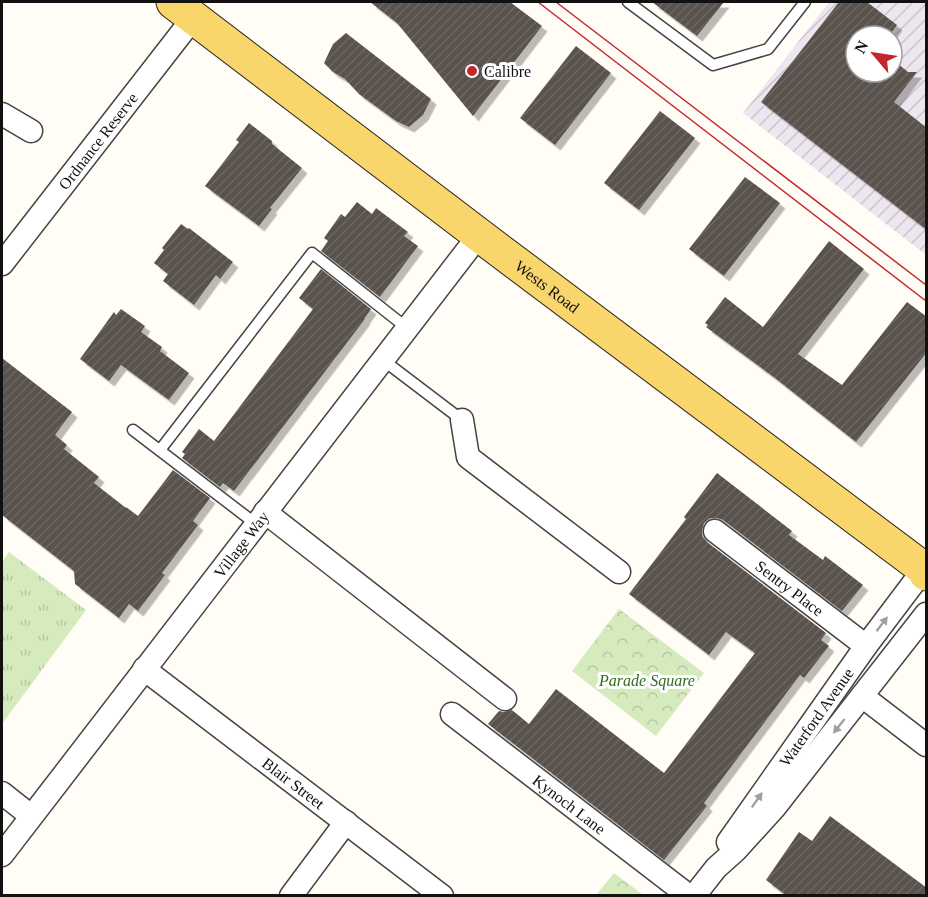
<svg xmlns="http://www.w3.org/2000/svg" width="928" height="897" viewBox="0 0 928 897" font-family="'Times New Roman',serif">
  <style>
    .industrial { fill: url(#industrial-furrows); fill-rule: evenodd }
    .grass { fill: url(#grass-tufts) }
    .park { fill: url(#park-crowns) }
    .building { fill: url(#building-hatch); filter: url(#shadow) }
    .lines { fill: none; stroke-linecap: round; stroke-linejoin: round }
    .lane-casing { stroke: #444; stroke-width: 13 }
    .street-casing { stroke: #444; stroke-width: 25 }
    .primary-casing { stroke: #222; stroke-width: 35 }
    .lane { stroke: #fff; stroke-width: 10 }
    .street { stroke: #fff; stroke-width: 22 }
    .primary { stroke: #f9d66b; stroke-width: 33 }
    .tram { stroke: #c4262e; stroke-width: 1.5 }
    .oneway { fill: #a0a0a0 }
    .poi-dot { fill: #c4262e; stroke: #fff; stroke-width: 2 }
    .labels { text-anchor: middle; stroke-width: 6; stroke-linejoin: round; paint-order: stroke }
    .poi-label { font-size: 16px; fill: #111; stroke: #fff; text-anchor: start }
    .street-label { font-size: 16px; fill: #111; stroke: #fff }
    .park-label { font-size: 16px; font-style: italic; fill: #2f6b1f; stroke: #fff }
  </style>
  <defs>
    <pattern id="industrial-furrows" width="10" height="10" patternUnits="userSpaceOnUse" patternTransform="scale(1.5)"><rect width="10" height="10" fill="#eee6ef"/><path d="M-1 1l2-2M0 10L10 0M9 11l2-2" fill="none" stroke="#cbc4cc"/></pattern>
    <pattern id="grass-tufts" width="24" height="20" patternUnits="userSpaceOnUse" patternTransform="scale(1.5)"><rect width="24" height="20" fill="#d5ebbd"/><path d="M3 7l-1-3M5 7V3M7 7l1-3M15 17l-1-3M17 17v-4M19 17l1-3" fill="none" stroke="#b6c8a1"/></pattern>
    <pattern id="park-crowns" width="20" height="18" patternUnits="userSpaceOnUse" patternTransform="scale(1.5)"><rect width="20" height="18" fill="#d5ebbd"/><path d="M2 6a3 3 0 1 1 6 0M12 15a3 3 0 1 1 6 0" fill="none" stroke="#b6c8a1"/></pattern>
    <pattern id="building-hatch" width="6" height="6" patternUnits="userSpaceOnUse" patternTransform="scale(1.5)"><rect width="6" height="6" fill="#5a524d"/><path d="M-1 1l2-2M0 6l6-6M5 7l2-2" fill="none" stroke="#6d6662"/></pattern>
    <filter id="shadow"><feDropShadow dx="5.5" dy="5.5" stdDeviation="0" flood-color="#0004"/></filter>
  </defs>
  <rect width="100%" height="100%" fill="#fffdf5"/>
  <!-- industrial -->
  <path class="industrial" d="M829 2H926V255L743 113ZM856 36H892V72H856Z"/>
  <!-- grass -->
  <path class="grass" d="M9 552 86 610 2 724V562Z"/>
  <!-- park -->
  <g class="park">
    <path d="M619 609 704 673 656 736 572 671Z"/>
    <path d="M614 873 642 894 641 895H596Z"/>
  </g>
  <!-- building -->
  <g class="building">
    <path d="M370 2H510L542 26 473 116 397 23Z"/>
    <path d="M652 2H724L697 36Z"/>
    <path d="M839 2H867L897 25 889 36H856V72H892V59L908 72H917L894 102 927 128V230L761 102Z"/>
    <path d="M346 33 431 99 423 115 409 127 396 121 359 94 345 79 333 72 324 63 333 44Z"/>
    <path d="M576 46 611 73 555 145 520 118Z"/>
    <path d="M660 111 695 138 639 210 604 183Z"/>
    <path d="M249 123 272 141V144L302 168 270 208 272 209 259 226 205 186 239 142 236 140Z"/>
    <path d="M745 177 780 203 724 276 689 249Z"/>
    <path d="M357 202 372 214 376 208 408 232 404 236 418 246 380 297 321 251 328 241 324 238 341 214 345 217Z"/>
    <path d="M181 224 188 229 189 228 233 262 220 279 216 275 194 305 163 281 168 274 154 263 164 250 162 248Z"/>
    <path d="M829 241 864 269 798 354 842 385 907 302 927 317V352L856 442 775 378 706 327 708 325 705 323 725 297 763 327Z"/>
    <path d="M321 269 371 309 364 319H365L234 491 223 483 220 487 182 458 185 454 182 452 199 429 214 441 313 309 299 298Z"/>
    <path d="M121 309 145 326 141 332 162 347 160 351 189 373 169 400 121 365 109 381 80 359 114 312 116 315Z"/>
    <path d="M2 358 72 412 55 435 67 445 64 449 99 477 94 483 126 508V507L138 516 173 470 210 498 193 521 198 525 162 573 165 575 138 611 129 604 119 618 75 584 74 571 2 515Z"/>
    <path d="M717 473 792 531 789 535 823 560 825 556 863 585 842 611 723 520 717 518H710L704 523 702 530V536L707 542 826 633 821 640 829 646 804 678 800 675 704 803 707 806 664 860 488 724 499 711 504 712 512 710 529 724 556 689 664 773 755 653 726 632 709 655 629 594 686 519 684 517Z"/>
    <path d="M830 816 927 888V896H787L766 880 799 832 812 841Z"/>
  </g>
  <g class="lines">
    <defs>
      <g id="lane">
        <path d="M628 2 713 65 768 49 805 2"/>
        <path d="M383 360 462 420"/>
        <path d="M133 430 256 524"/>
        <path d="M160 450 312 253 407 328"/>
      </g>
      <g id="street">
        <path d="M2 114 31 131"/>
        <path id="s1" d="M2 264 194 17"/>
        <path d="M462 420 468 457 619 572"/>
        <path d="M265 512 505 699"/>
        <path id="s2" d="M715 531 866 646"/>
        <path id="s3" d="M144 669 442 896"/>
        <path d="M862 696 926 745"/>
        <path id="s4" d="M452 714 689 896"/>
        <path d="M2 793 31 816"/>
        <path id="s5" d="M728 842 866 646 924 569"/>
        <path id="s6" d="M2 855 479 235"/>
        <path d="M291 896 346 822"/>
        <path d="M694 896 716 868 735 851 775 807 926 614"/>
      </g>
      <g id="primary">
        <path id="s7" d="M173 2 479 235 924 569 926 574"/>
      </g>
    </defs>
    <!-- lane casing -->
    <use href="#lane" class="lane-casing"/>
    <!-- street casing -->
    <use href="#street" class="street-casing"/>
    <!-- primary casing -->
    <use href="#primary" class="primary-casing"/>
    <!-- lane -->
    <use href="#lane" class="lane"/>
    <!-- street -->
    <use href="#street" class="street"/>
    <!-- primary -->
    <use href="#primary" class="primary"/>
    <!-- tram -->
    <g class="tram">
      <path d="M538 2 926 301"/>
      <path d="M556 2 926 285"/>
    </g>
  </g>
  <!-- one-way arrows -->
  <defs><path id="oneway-solid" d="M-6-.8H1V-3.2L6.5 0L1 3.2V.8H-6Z" transform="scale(1.5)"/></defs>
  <g class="oneway">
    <use href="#oneway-solid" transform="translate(882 624) rotate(-53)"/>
    <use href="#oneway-solid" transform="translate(839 726) rotate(128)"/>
    <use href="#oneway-solid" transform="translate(757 800) rotate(-55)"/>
  </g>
  <!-- markers -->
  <circle class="poi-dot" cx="472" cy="71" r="6"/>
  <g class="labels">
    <!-- poi labels -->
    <g class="poi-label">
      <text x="484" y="77">Calibre</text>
    </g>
    <!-- street labels -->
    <g class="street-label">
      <text dy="6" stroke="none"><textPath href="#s1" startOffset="156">Ordnance Reserve</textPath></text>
      <text dy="6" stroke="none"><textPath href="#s7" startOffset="470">Wests Road</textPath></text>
      <text dy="6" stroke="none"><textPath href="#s6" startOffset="392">Village Way</textPath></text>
      <text dy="6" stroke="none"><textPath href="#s2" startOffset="94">Sentry Place</textPath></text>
      <text dy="6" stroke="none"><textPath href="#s5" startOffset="153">Waterford Avenue</textPath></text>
      <text dy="6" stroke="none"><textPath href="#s3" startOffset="188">Blair Street</textPath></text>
      <text dy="6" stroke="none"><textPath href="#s4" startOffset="148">Kynoch Lane</textPath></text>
    </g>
    <!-- park labels -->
    <g class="park-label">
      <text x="647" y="686">Parade Square</text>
    </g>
  </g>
  <!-- border -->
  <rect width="928" height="897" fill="none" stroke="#111111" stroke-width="6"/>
  <!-- north arrow -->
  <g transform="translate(874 54) rotate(299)"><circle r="28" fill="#ffffff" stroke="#a0a0a0" stroke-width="1.5"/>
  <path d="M0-4.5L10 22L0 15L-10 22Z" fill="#c4262e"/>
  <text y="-9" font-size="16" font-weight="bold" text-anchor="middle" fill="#111111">N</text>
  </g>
</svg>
